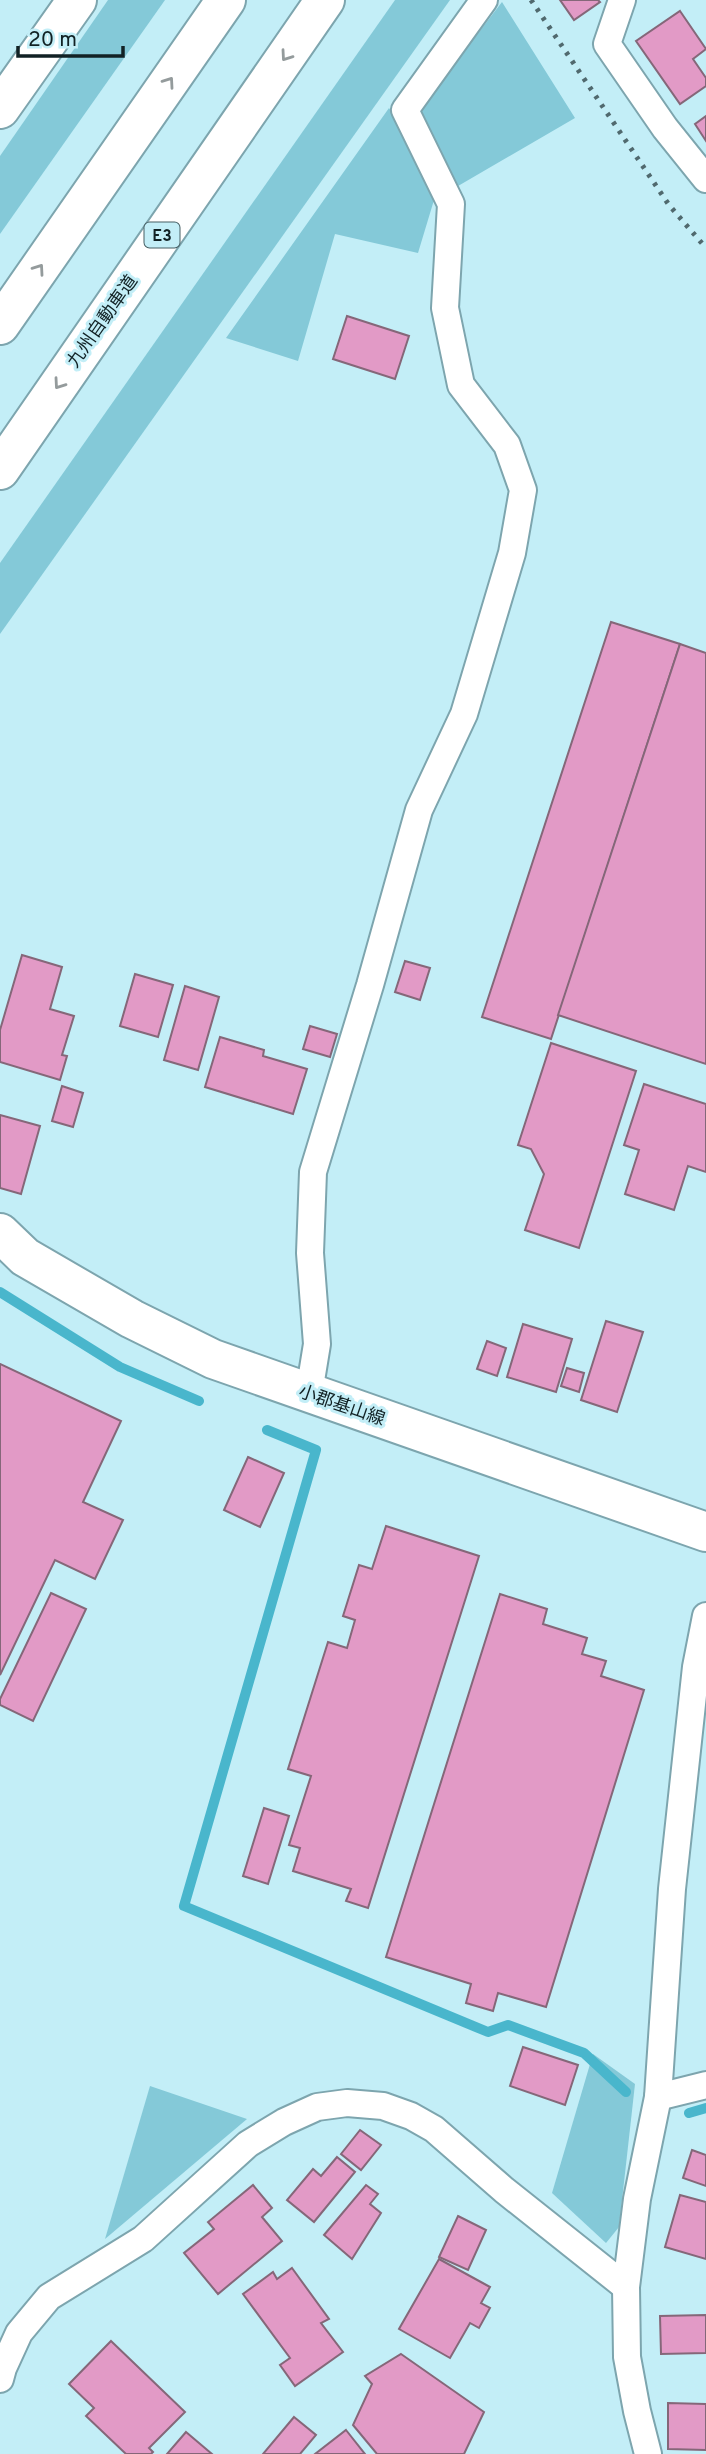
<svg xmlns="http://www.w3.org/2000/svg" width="706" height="2454" viewBox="0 0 706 2454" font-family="Overpass,'Noto Sans JP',sans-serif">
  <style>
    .green { fill: #84c9d8 }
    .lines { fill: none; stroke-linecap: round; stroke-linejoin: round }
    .stream { stroke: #49b6cc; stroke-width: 10 }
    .building { fill: #e29ac6; stroke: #856779; stroke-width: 2 }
    .street-casing { stroke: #7da5ae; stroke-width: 30 }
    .secondary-casing { stroke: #7da5ae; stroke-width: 42 }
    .highway-casing { stroke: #7da5ae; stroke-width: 42 }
    .street { stroke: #fff; stroke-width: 26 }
    .secondary { stroke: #fff; stroke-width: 38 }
    .highway { stroke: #fff; stroke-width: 38 }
    .rail { stroke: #50696e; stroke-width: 5; stroke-dasharray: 3.5 7; stroke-linecap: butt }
    .oneway { stroke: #949b9c }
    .labels { text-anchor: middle; stroke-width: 6; stroke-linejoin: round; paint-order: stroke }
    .shield { fill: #c3eef7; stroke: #465e63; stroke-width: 2 }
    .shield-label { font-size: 16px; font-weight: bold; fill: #112124 }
    .street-label { font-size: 18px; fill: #112124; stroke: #c3eef7 }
  </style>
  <rect width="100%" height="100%" fill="#c3eef7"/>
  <!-- green -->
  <g class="green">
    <path d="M108 0H165L0 234V156Z"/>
    <path d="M395 0H450L0 634V563Z"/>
    <path d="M502 2 575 118 434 200 418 253 335 234 298 361 226 338 389 108 403 131Z"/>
    <path d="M593 2054 635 2084 619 2227 606 2243 552 2193Z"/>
    <path d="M150 2086 247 2119 105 2239Z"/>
  </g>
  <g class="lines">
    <!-- stream -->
    <g class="stream">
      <path d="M0 1292 120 1367 199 1401"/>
      <path d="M267 1430 316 1450 184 1906 488 2032 508 2025 584 2053 626 2092"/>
      <path d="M689 2113 706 2108"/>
    </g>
  </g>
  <!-- building -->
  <g class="building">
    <path d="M560 0H598L600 2 574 20Z"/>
    <path d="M680 11 706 49 693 59 706 78V86L680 104 636 41Z"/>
    <path d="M706 116V141L695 124Z"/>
    <path d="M347 316 409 336 395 379 333 359Z"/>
    <path d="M611 622 680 644 551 1039 482 1017Z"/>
    <path d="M680 644 706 653V1064L558 1015Z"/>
    <path d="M22 955 62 967 50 1009 74 1016 62 1055 67 1056 60 1080 0 1062V1030Z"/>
    <path d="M405 961 430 968 420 1000 395 992Z"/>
    <path d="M135 974 173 985 158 1037 120 1026Z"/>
    <path d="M185 986 219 997 198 1070 164 1060Z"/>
    <path d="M310 1026 337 1034 330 1057 303 1049Z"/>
    <path d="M220 1037 264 1050 263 1056 307 1069 293 1114 205 1087Z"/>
    <path d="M551 1043 636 1071 579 1248 525 1230 544 1174 531 1149 518 1145Z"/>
    <path d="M644 1084 706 1104V1172L688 1166 674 1210 625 1194 639 1150 624 1145Z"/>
    <path d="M62 1086 83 1093 73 1127 52 1121Z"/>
    <path d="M0 1115 40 1126 21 1194 0 1188Z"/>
    <path d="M606 1321 643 1332 617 1412 581 1400Z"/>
    <path d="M523 1324 572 1339 556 1392 507 1377Z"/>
    <path d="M487 1341 506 1348 497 1376 477 1369Z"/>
    <path d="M0 1364 121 1421 83 1502 123 1520 95 1579 55 1560 0 1675Z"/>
    <path d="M567 1368 584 1373 579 1392 561 1386Z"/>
    <path d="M248 1457 284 1473 260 1527 224 1510Z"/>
    <path d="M386 1526 479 1556 368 1908 346 1901 351 1889 293 1871 300 1848 289 1845 311 1776 288 1769 328 1642 347 1648 355 1620 343 1616 359 1565 372 1569Z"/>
    <path d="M51 1593 86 1609 33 1721 0 1705V1699Z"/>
    <path d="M500 1594 547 1609 543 1624 587 1638 582 1654 606 1661 601 1676 644 1690 546 2007 498 1993 493 2011 466 2003 471 1984 386 1957Z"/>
    <path d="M264 1808 289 1816 268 1884 243 1876Z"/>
    <path d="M523 2047 578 2065 565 2105 510 2086Z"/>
    <path d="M360 2130 381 2145 361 2170 341 2154Z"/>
    <path d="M692 2150 706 2155V2186L683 2178Z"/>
    <path d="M337 2157 355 2172 314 2222 287 2200 313 2169 321 2176Z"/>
    <path d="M253 2185 272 2208 262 2217 282 2241 218 2294 184 2253 214 2229 208 2222Z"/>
    <path d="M366 2185 378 2194 370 2204 381 2213 352 2259 324 2235Z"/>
    <path d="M680 2195 706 2202V2259L665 2247Z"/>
    <path d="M458 2216 486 2230 468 2270 439 2257Z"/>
    <path d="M439 2259 490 2287 481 2303 490 2308 479 2328 470 2323 450 2358 399 2329Z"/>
    <path d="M292 2268 329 2319 321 2323 343 2352 295 2386 280 2365 290 2358 243 2294 273 2272 277 2279Z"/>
    <path d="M706 2315V2353L661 2354 660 2316Z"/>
    <path d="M111 2341 185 2412 149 2448 153 2452 151 2454H126L86 2416 94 2408 69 2384Z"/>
    <path d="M401 2354 484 2412 464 2454H377L353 2425 372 2384 365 2376Z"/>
    <path d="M668 2403 706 2404V2450L668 2449Z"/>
    <path d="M294 2417 316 2435 300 2454H263Z"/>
    <path d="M346 2430 365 2454H315Z"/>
    <path d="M186 2432 212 2454H167Z"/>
  </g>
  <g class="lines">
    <defs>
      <g id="street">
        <path d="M622 0 607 44 665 128 706 179"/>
        <path d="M309 1393 317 1344 310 1253 313 1172 370 985 419 810 464 714 512 553 523 490 507 445 461 385 445 308 451 204 405 110 484 0"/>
        <path d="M658 2097 706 2085"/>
        <path d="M0 2379 3 2368 19 2333 49 2297 143 2239 248 2144 284 2122 317 2107 347 2103 383 2106 411 2116 434 2129 504 2190 626 2287"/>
        <path d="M648 2454 637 2411 627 2357 626 2287 637 2199 658 2097 672 1889 696 1667 706 1616"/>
      </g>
      <g id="secondary">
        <path d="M0 109 77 0"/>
        <path d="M0 1233 25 1257 132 1319 213 1359 706 1532"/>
      </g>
      <g id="highway">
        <path d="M0 325 226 0"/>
        <path d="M0 470 325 0"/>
      </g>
    </defs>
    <!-- street casing -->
    <use href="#street" class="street-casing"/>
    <!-- secondary casing -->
    <use href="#secondary" class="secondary-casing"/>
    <!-- highway casing -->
    <use href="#highway" class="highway-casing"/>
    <!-- street -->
    <use href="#street" class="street"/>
    <!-- secondary -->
    <use href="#secondary" class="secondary"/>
    <!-- highway -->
    <use href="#highway" class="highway"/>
    <!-- rail -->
    <path class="rail" d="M531 0 669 205 706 248"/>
  </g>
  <!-- one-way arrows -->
  <defs><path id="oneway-chevron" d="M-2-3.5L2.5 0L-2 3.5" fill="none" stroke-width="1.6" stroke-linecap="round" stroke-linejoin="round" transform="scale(1.75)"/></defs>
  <g class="oneway">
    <use href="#oneway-chevron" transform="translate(286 56) rotate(125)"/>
    <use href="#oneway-chevron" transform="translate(169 82) rotate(-55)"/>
    <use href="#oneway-chevron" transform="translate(39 269) rotate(-55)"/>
    <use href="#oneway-chevron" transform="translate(59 384) rotate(125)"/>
  </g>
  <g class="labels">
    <!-- shield labels -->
    <rect class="shield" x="144.5" y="222.5" width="35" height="25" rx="5"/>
    <g class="shield-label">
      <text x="162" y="241">E3</text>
    </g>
    <!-- street labels -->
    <g class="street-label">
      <text transform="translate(102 321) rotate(-55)" y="6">九州自動車道</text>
      <text transform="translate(342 1405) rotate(19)" y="6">小郡基山線</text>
    </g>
  </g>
  <!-- scale -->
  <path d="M18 46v10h105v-10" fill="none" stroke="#112124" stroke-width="3.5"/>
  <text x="28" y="46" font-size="21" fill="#112124" stroke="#c3eef7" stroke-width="5" paint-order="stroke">20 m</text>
</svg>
